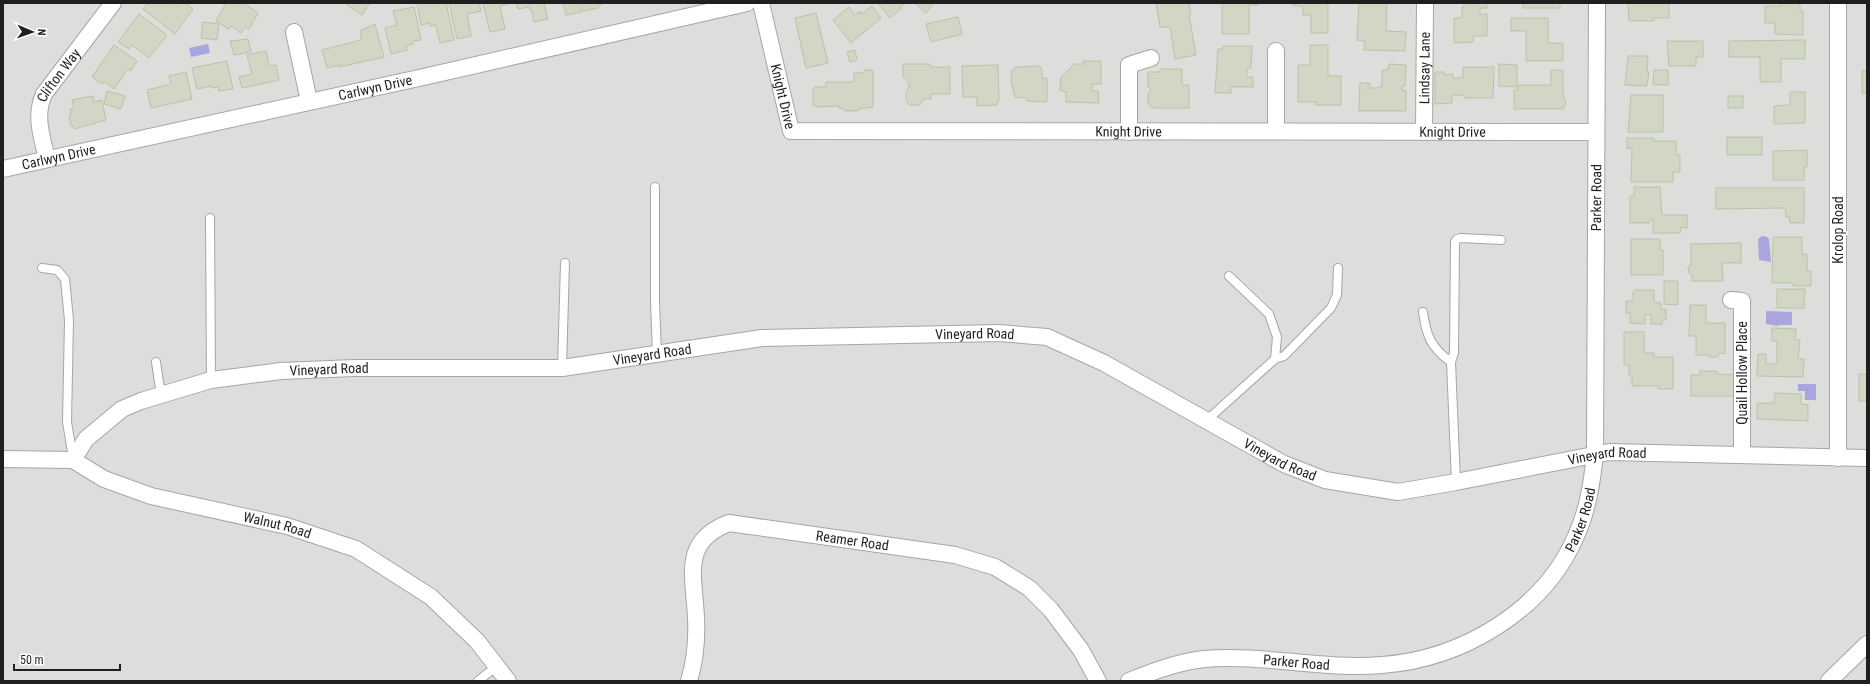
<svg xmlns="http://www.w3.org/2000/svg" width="1870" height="684" viewBox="0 0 1870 684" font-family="'Roboto Condensed',sans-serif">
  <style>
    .residential { fill: #dddddc }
    .water { fill: #a8a6dd }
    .building { fill: #d2d7c5; stroke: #bbc2a7 }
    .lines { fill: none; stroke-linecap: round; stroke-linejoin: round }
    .service-casing { stroke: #a6a6a6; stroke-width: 10 }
    .minor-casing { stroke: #a6a6a6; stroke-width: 18 }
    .service { stroke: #fff; stroke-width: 8 }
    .minor { stroke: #fff; stroke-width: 16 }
    .labels { text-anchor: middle; stroke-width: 3; stroke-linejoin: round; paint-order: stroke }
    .street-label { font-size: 14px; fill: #1f1f1f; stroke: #fff }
  </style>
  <rect width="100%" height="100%" fill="#ebf0e5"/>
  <!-- residential -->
  <rect class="residential" x="3" y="3" width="1864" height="678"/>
  <!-- water -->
  <g class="water">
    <path d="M208 44 210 53 191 57 189 48Z"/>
    <path d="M1762 236 1767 237 1769 239 1771 262 1759 260 1758 239Z"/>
    <path d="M1766 311 1792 312V325H1779L1778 326 1766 324Z"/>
    <path d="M1798 384H1816V400H1805V391H1798Z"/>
  </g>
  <!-- building -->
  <g class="building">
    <path d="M148 3H173L178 7 181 3H185L193 9 175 34 143 9Z"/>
    <path d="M226 3H243L258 13 249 29 245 27 241 33 231 26 229 29 216 21Z"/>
    <path d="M344 3H370L362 15Z"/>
    <path d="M417 3H446L454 40 440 43 436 25 430 26V23L421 25Z"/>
    <path d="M449 3H479L481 11 467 14 471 36 457 39Z"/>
    <path d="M483 3H511L500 6 505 29 490 32Z"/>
    <path d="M516 3H544L548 19 534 22 531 9H529V7L518 9Z"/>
    <path d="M563 3H579L581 12 566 15Z"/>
    <path d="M582 3H601V5L598 6V8L583 11Z"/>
    <path d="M878 3H905L900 7 901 9 890 18Z"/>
    <path d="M915 3H934L926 13Z"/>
    <path d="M1156 3H1189L1191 15H1189L1196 55 1175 59 1170 27H1160Z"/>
    <path d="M1222 3H1258V5H1249V34H1222Z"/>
    <path d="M1293 3H1328V33H1311V15H1303V6H1293Z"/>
    <path d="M1359 3H1387L1386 31 1406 32 1405 51 1364 50 1365 41 1357 40Z"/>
    <path d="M1464 3H1487V8H1480V14H1487V36H1473V42L1454 43V18H1462V7H1464Z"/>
    <rect x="1523" y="3" width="37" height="5"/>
    <path d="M1628 3H1669V18H1654V21H1629Z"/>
    <path d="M1781 3H1800V11H1803V35L1775 34V23H1765V6H1781Z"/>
    <path d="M872 6 881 18 851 43 833 20 849 7 855 15 860 11 862 14Z"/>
    <path d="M414 7 421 40 413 41V44L406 46 407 50 391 54 385 28 397 25 393 11Z"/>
    <path d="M816 13 828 63 806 68 795 18Z"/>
    <path d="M139 14 167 35 149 58 132 45 129 49 118 42Z"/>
    <path d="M958 17 962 34 931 42 926 24Z"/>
    <path d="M1511 18H1548V43H1563V61H1526V31H1511Z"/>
    <path d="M203 22 219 24 217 40 201 38Z"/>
    <path d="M375 24 384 57 339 67V65L327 68 322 50 361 40V30Z"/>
    <path d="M248 39 251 52 234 55 230 41Z"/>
    <path d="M1805 40V59H1781V82H1760V57H1729V41Z"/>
    <path d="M1667 41H1703V57H1696V66H1669Z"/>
    <path d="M114 45 137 61 131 71 128 69 114 89 104 81 102 84 92 77Z"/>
    <path d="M1310 45H1328V76H1341V105H1316V102H1298V65H1310Z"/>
    <path d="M1223 46H1252L1251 68H1247V77H1253V87H1231V93H1215L1218 49H1223Z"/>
    <path d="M855 50 857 60 850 62 847 52Z"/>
    <path d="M266 51 269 66 276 65 279 80 242 88 239 77 252 74 247 55Z"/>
    <path d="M1628 56H1648L1647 72H1649L1647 86 1625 85Z"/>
    <path d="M227 61 233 89 219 91 218 87 213 88V86L197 89 192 68Z"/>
    <path d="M1083 61H1101V84H1092V91H1098L1099 103 1066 102V92L1060 90 1061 77 1074 64H1084Z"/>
    <path d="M903 64H930V67H950V94H931V99H924L920 105H910L906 101V91L909 88V83L903 77Z"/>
    <path d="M1389 64 1406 65 1405 86H1402V90L1406 91V111H1359L1360 83H1370V88H1377L1382 86V70H1388Z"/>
    <path d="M1499 64 1517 65V87L1499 86Z"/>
    <path d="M998 65 999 101H997V105L977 106V97H963L962 66Z"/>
    <path d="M1040 66 1042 70V78H1047V102L1027 101V98L1015 97 1011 82 1012 70 1016 67Z"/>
    <path d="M1463 67H1494L1493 98H1464V95H1452V103L1435 104V72H1444V75L1453 74V78H1463Z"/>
    <path d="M1160 69H1182V85H1189V108H1152L1148 103V94L1151 90 1148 87V72H1160Z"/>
    <path d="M864 70H872L873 73V107L858 109V111H845V109L839 108V106L817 107 813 105V89L815 87H826V82H854V73H864Z"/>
    <path d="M1551 70H1563V94L1566 103 1563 109H1514V90H1518V85H1551Z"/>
    <path d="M1654 70H1668V85H1653Z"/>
    <rect x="1862" y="71" width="5" height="22"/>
    <path d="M186 72 192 99 151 108 147 90 171 84 169 76Z"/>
    <path d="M107 91 125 96 121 109 104 104Z"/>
    <path d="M1790 92H1805V123L1774 124V106L1790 105Z"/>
    <path d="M1631 95H1663V132H1628Z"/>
    <path d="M93 96 94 102 102 100 106 120 74 129 73 126H71L69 115H71L70 109H74L72 100Z"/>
    <rect x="1728" y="96" width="15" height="12"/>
    <rect x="1727" y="137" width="35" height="18"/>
    <path d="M1627 138H1654V141H1676V155H1680V172H1673V182H1631L1632 148 1627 149Z"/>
    <path d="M1807 150V167H1804V180H1773V151Z"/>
    <path d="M1634 187H1660L1662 215H1687V228L1681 227 1680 233H1653V219H1650V223H1630V196H1634Z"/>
    <path d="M1716 188H1804V223H1790L1789 217H1786L1785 208 1716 209Z"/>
    <path d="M1773 237H1802V254H1807V271H1811V286H1793V283H1772Z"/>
    <path d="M1631 239H1660V250H1663V275H1631Z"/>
    <path d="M1741 243V263H1722L1723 281H1692V275L1689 273 1688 267 1691 265V244Z"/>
    <path d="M1664 281H1678V305L1664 304Z"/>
    <path d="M1777 289H1805L1804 308H1777Z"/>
    <path d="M1635 290H1654V302L1661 303V309H1666V320H1662V324H1651V315H1645V324L1630 323V313H1626V301H1633V292Z"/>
    <path d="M1690 305H1706V323H1725V354L1720 353 1717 357H1711L1709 355H1696V336H1689Z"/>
    <path d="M1772 328 1796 329 1795 340H1800L1798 359H1804L1803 377 1757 376 1758 354H1766V364H1777V341H1772Z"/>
    <path d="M1624 332H1644V353H1654V357H1673V389H1658V386H1632V376H1629V365H1624Z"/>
    <path d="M1700 371H1717V374L1736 375V396H1691V375H1700Z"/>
    <rect x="1859" y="374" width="8" height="27"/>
    <path d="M1775 393 1801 394V404L1808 405V421L1757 419V403H1774Z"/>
  </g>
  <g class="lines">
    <defs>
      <g id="service">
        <path d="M655 187V301L657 355"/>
        <path d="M210 218 211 380"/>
        <path d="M42 268 57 270 65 279 69 320 67 422 73 458"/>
        <path d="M1423 312C1426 335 1431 348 1451 362"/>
        <path d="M1275 359 1284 356 1331 308 1337 295 1338 268"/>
        <path d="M156 362 161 395"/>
        <path d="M562 368 565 263"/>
        <path d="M1207 420 1275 359 1277 337 1269 314 1229 276"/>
        <path d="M1456 482 1451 362 1454 353 1455 242 1457 239 1461 238 1501 240"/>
        <path d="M478 681 497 666"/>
      </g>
      <g id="minor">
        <path id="s1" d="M761 3 791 131 1596 132"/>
        <path d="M294 32 309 101"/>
        <path d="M1276 131V51"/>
        <path d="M1129 132V65L1151 58"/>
        <path id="s2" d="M1424 132 1425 3"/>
        <path id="s3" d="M47 159C42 137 34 116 44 94L113 3"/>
        <path id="s4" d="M3 169 419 78 747 3"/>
        <path d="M1731 300 1742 301V455"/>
        <path d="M1838 458V3"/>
        <path id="s5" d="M3 459 73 460 104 479 151 496 287 526 356 549 431 597 477 641 508 681"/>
        <path id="s6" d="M73 460 86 439 122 409 141 401 211 380 281 371 354 368H562L762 338 999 333 1047 337 1104 363 1284 464 1325 480 1398 492 1456 482 1609 452 1867 458"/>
        <path id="s7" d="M689 681C695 661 697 637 696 617 694 576 681 541 729 523L955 555 995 567 1029 588 1051 610 1081 650 1098 681"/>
        <path id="s8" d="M1129 681C1154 671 1178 662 1204 659 1264 654 1323 670 1382 665 1462 659 1544 611 1576 536 1588 510 1592 482 1595 454L1597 3"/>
        <path d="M1829 681 1867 644"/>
      </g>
    </defs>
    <!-- service casing -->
    <use href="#service" class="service-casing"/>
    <!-- minor casing -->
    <use href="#minor" class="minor-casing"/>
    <!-- service -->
    <use href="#service" class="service"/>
    <!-- minor -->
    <use href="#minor" class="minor"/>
  </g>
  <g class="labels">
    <!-- street labels -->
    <g class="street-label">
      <text dy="5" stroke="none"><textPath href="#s2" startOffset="64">Lindsay Lane</textPath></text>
      <text dy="5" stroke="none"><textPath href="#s3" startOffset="90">Clifton Way</textPath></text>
      <text dy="5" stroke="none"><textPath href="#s4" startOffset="381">Carlwyn Drive</textPath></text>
      <text dy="5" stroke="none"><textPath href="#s1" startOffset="96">Knight Drive</textPath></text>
      <text dy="5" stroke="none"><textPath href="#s1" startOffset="469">Knight Drive</textPath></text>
      <text dy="5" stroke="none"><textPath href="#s1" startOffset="793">Knight Drive</textPath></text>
      <text dy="5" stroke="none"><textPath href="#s4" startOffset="57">Carlwyn Drive</textPath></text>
      <text dy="5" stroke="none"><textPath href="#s8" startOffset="842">Parker Road</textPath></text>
      <text transform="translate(1838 230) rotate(-90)" y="5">Krolop Road</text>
      <text dy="5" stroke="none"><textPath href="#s6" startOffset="932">Vineyard Road</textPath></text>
      <text dy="5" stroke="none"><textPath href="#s6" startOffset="608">Vineyard Road</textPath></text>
      <text dy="5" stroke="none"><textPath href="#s6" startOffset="284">Vineyard Road</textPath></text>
      <text transform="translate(1742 373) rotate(-90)" y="5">Quail Hollow Place</text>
      <text dy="5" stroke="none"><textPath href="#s6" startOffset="1604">Vineyard Road</textPath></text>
      <text dy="5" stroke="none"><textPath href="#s6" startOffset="1268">Vineyard Road</textPath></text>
      <text dy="5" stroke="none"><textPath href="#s8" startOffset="518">Parker Road</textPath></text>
      <text dy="5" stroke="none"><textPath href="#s5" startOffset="286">Walnut Road</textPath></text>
      <text dy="5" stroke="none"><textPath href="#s7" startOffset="300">Reamer Road</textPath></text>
      <text dy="5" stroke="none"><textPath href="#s8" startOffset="171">Parker Road</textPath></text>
    </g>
  </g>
  <!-- border -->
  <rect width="1870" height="684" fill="none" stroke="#1f1f1f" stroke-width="8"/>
  <!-- north arrow -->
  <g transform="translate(32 32) rotate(92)" stroke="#ffffff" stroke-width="3" paint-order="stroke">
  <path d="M0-3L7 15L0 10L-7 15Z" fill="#1f1f1f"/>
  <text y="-6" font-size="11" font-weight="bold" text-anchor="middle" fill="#1f1f1f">N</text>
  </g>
  <!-- scale -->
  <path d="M14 664v6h106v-6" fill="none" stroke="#1f1f1f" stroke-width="2"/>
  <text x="20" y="664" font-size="12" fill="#1f1f1f" stroke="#ffffff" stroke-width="3" paint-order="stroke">50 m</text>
</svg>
